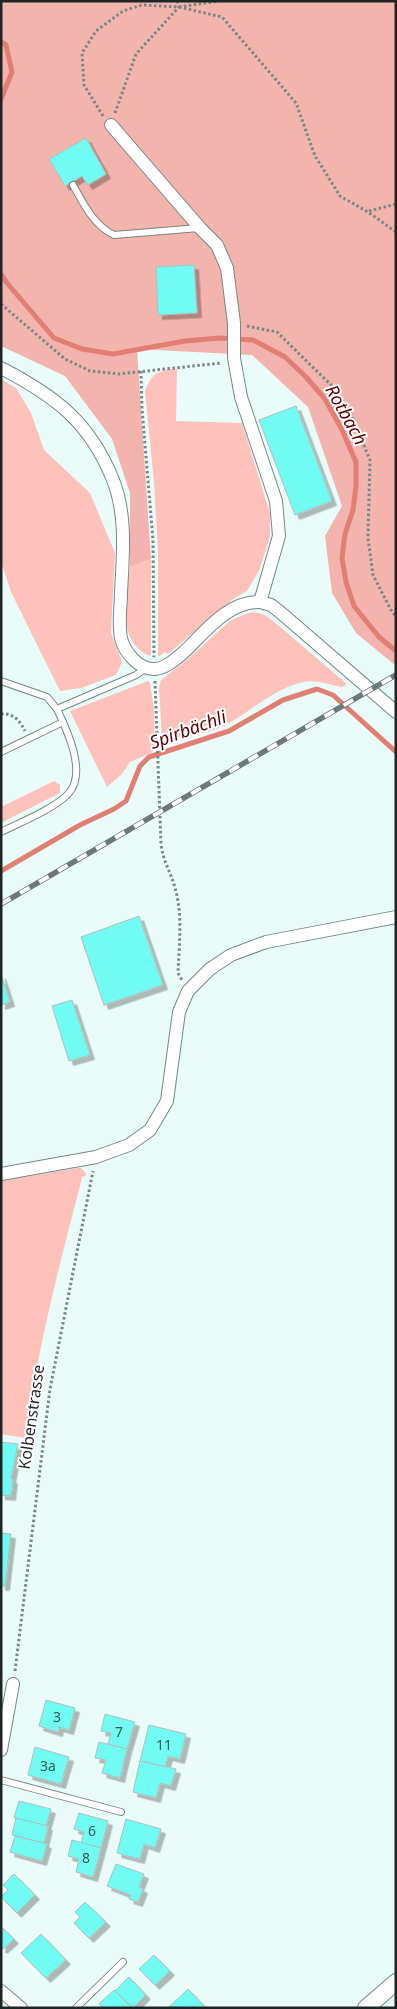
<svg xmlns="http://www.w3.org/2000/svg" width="397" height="2009" viewBox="0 0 397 2009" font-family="'Noto Sans',sans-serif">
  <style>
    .green { fill: #fec2ba }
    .forest { fill: #f2b4ac }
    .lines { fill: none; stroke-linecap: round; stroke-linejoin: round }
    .stream { stroke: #e17f73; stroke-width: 5 }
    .building { fill: #70fcf3; stroke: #adbfbd; filter: url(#shadow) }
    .service-casing { stroke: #768785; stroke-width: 8 }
    .minor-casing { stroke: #768785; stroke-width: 14 }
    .tertiary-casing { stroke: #768785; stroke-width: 18 }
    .path { stroke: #7b8786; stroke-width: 3; stroke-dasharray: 2.5 2.5; stroke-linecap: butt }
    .service { stroke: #fff; stroke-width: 6 }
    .minor { stroke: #fff; stroke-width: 12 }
    .tertiary { stroke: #fff; stroke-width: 16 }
    .rail-casing { stroke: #6d7877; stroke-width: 5.5 }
    .rail { stroke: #fff; stroke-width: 4; stroke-dasharray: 11; stroke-linecap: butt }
    .labels { text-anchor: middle; stroke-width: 4; stroke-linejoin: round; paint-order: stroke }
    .number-label { font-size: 14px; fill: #325b58 }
    .street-label { font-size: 16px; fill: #1e2524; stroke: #fff }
    .water-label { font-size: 18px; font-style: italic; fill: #590001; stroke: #fff }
  </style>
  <defs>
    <filter id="shadow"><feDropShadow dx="4.5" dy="4.5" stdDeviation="0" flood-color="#0004"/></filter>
  </defs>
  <rect width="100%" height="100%" fill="#eafcfa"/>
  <!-- green -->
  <g class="green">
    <path d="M170 369H177L176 421 242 423 270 513V537L259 571 247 591 233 599 168 654 165 652 158 657V552L154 483 145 391C152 375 154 373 170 369Z"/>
    <path d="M1 379 16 388 31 413 44 450 90 493 115 553 111 633 122 662 116 675 81 688 60 691 11 592 1 561Z"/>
    <path d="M151 559V654L150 656C116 642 126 597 130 567Z"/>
    <path d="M253 612 263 614 272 620 347 684 342 687C329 685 317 679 304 682 271 689 248 715 219 728 202 735 180 738 162 739L159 688 161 680 189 658 230 621 245 614Z"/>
    <path d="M148 681 150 683 154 709 155 749 151 753 130 762 122 774 107 787 70 711Z"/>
    <path d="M54 781 60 785V793L1 823V807Z"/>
    <path d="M77 1168H81L87 1175 82 1177 80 1186C58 1269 37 1353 25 1438L1 1434V1181Z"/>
  </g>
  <!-- forest -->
  <path class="forest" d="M1 1H396V666L356 633 332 593 325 536 342 506 308 407 252 355 137 349 151 559 130 567V493L112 439 65 376 1 346Z"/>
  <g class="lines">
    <!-- stream -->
    <g class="stream">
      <path d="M1 42 6 45 12 72 1 99"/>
      <path d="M1 274 7 283 54 338 82 349 113 354 185 341 220 338 253 340 285 357 306 377 325 399 342 430 356 462V486L353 510 345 534 342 558 346 582 354 606 379 637 396 651"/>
      <path d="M1 871 80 825 114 809 126 801 140 766 149 757 229 731 283 700 317 689 333 695 396 752"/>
    </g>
  </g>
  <!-- building -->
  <g class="building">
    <path d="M86 138 106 174 88 185 82 176 65 186 49 159Z"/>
    <path d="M194 265 197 313 158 315 156 267Z"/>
    <path d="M296 406 332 501 295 515 259 420Z"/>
    <path d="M139 916 163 985 104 1005 81 937Z"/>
    <path d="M1 974 10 1002 1 1005Z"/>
    <path d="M72 1000 90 1055 69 1061 52 1006Z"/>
    <path d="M1 1442 18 1444 11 1479H13L11 1496 1 1495Z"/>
    <path d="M1 1533 11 1534 5 1586H1Z"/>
    <path d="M46 1700 75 1708 69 1730 59 1727 58 1732 39 1726Z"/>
    <path d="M105 1714 135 1722 127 1749 108 1744 111 1733 101 1731Z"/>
    <path d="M149 1725 186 1734 180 1759 168 1756 165 1767 140 1761Z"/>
    <path d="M99 1742 127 1749 120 1778 102 1773 106 1760 95 1758Z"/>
    <path d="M35 1747 69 1757 61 1784 28 1775Z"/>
    <path d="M140 1761 176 1769 171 1786 160 1783 156 1798 133 1792Z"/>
    <path d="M19 1801 51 1809 46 1826 14 1818Z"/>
    <path d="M79 1813 108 1821 101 1848 81 1843 84 1832 74 1829Z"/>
    <path d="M16 1818 48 1826 44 1843 12 1835Z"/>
    <path d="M126 1819 161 1829 155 1848 144 1844 140 1859 117 1853Z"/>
    <path d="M15 1836 47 1844 42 1861 10 1852Z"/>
    <path d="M72 1840 101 1848 93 1877 76 1872 79 1859 68 1856Z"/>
    <path d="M116 1864 144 1874 139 1887 143 1889 138 1902 129 1899 131 1895 107 1886Z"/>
    <path d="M14 1874 35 1895 17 1913 1 1897 8 1890 3 1885Z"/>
    <path d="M85 1902 106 1922 89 1938 74 1923 80 1917 75 1912Z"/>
    <path d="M3 1928 14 1939 3 1949 1 1948Z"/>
    <path d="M41 1934 66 1960 46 1978 21 1953Z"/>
    <path d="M154 1955 170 1971 155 1985 139 1969Z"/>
    <path d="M129 1977 146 1995 133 2008 115 1991Z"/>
    <path d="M188 1989 206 2008 169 2007Z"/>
    <path d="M114 1990 131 2007 130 2008H104L99 2004Z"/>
  </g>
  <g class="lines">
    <defs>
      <g id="service">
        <path d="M73 185C83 203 94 226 114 235L199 228"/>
        <path d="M1 681 47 697 57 709 136 675 147 667"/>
        <path d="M1 752 63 722"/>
        <path d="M1 832C19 823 56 808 69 793 87 772 67 730 57 709"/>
        <path d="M1 1780 121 1812"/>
        <path d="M76 2008 123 1962"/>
      </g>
      <g id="minor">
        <path d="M111 125 200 228 217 245 227 268 234 323V358L241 397 276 501 279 536 260 602 271 605 280 612 396 712"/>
        <path d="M1 368C55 396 90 422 113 480 127 515 123 555 121 592 121 607 118 623 121 638 124 652 139 670 155 669 166 668 176 659 184 652 205 632 228 601 260 602"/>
        <path d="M1 1174 96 1157 129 1145 150 1130 167 1101 179 1012 188 991 210 969 231 955 266 942 396 917"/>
        <path d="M1 1750 13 1684"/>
        <path d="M1 1991 21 2008"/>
      </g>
      <path id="tertiary" d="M366 2008 396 1982"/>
    </defs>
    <!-- service casing -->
    <use href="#service" class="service-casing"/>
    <!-- minor casing -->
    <use href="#minor" class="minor-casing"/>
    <!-- tertiary casing -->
    <use href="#tertiary" class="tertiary-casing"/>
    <!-- path -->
    <g class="path">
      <path d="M177 1 179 7"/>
      <path d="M179 7 222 17 296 103 315 156 340 196 368 212 396 232"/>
      <path d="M115 113 136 54 179 7"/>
      <path d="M103 116 84 85 82 53 96 31 123 11 142 5 179 7 218 1"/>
      <path d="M369 211 396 204"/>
      <path d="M1 304 65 359 90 371 119 374 221 363"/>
      <path d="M247 326 277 332 334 388 350 412 370 460 368 538 373 575 392 612 396 616"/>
      <path d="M141 371 142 409 153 540 154 657"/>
      <path d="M155 681 161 844C163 862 171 872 175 888 183 915 179 945 178 973L182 980"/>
      <path d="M1 714C14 713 20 721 25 731"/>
      <path d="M15 1671 50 1389 93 1171"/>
    </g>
    <!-- service -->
    <use href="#service" class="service"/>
    <!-- minor -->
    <use href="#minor" class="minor"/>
    <!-- tertiary -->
    <use href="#tertiary" class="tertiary"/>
    <defs>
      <path id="rail" d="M1 904 396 675"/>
    </defs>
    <!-- rail casing -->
    <use href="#rail" class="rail-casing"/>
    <!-- rail -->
    <use href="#rail" class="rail"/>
  </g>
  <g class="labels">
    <!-- number labels -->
    <g class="number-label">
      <text x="57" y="1722">3</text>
      <text x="119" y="1737">7</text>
      <text x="164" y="1750">11</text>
      <text x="48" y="1771">3a</text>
      <text x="92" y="1836">6</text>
      <text x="86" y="1863">8</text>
    </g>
    <!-- street labels -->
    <g class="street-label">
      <text transform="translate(31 1417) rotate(-82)" y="6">Kolbenstrasse</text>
    </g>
    <!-- water labels -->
    <g class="water-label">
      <text transform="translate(346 415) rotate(61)" y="6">Rotbach</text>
      <text transform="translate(188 730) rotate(-20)" y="6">Spirbächli</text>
    </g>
  </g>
  <!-- border -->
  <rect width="397" height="2009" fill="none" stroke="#1e2524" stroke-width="5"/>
</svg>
